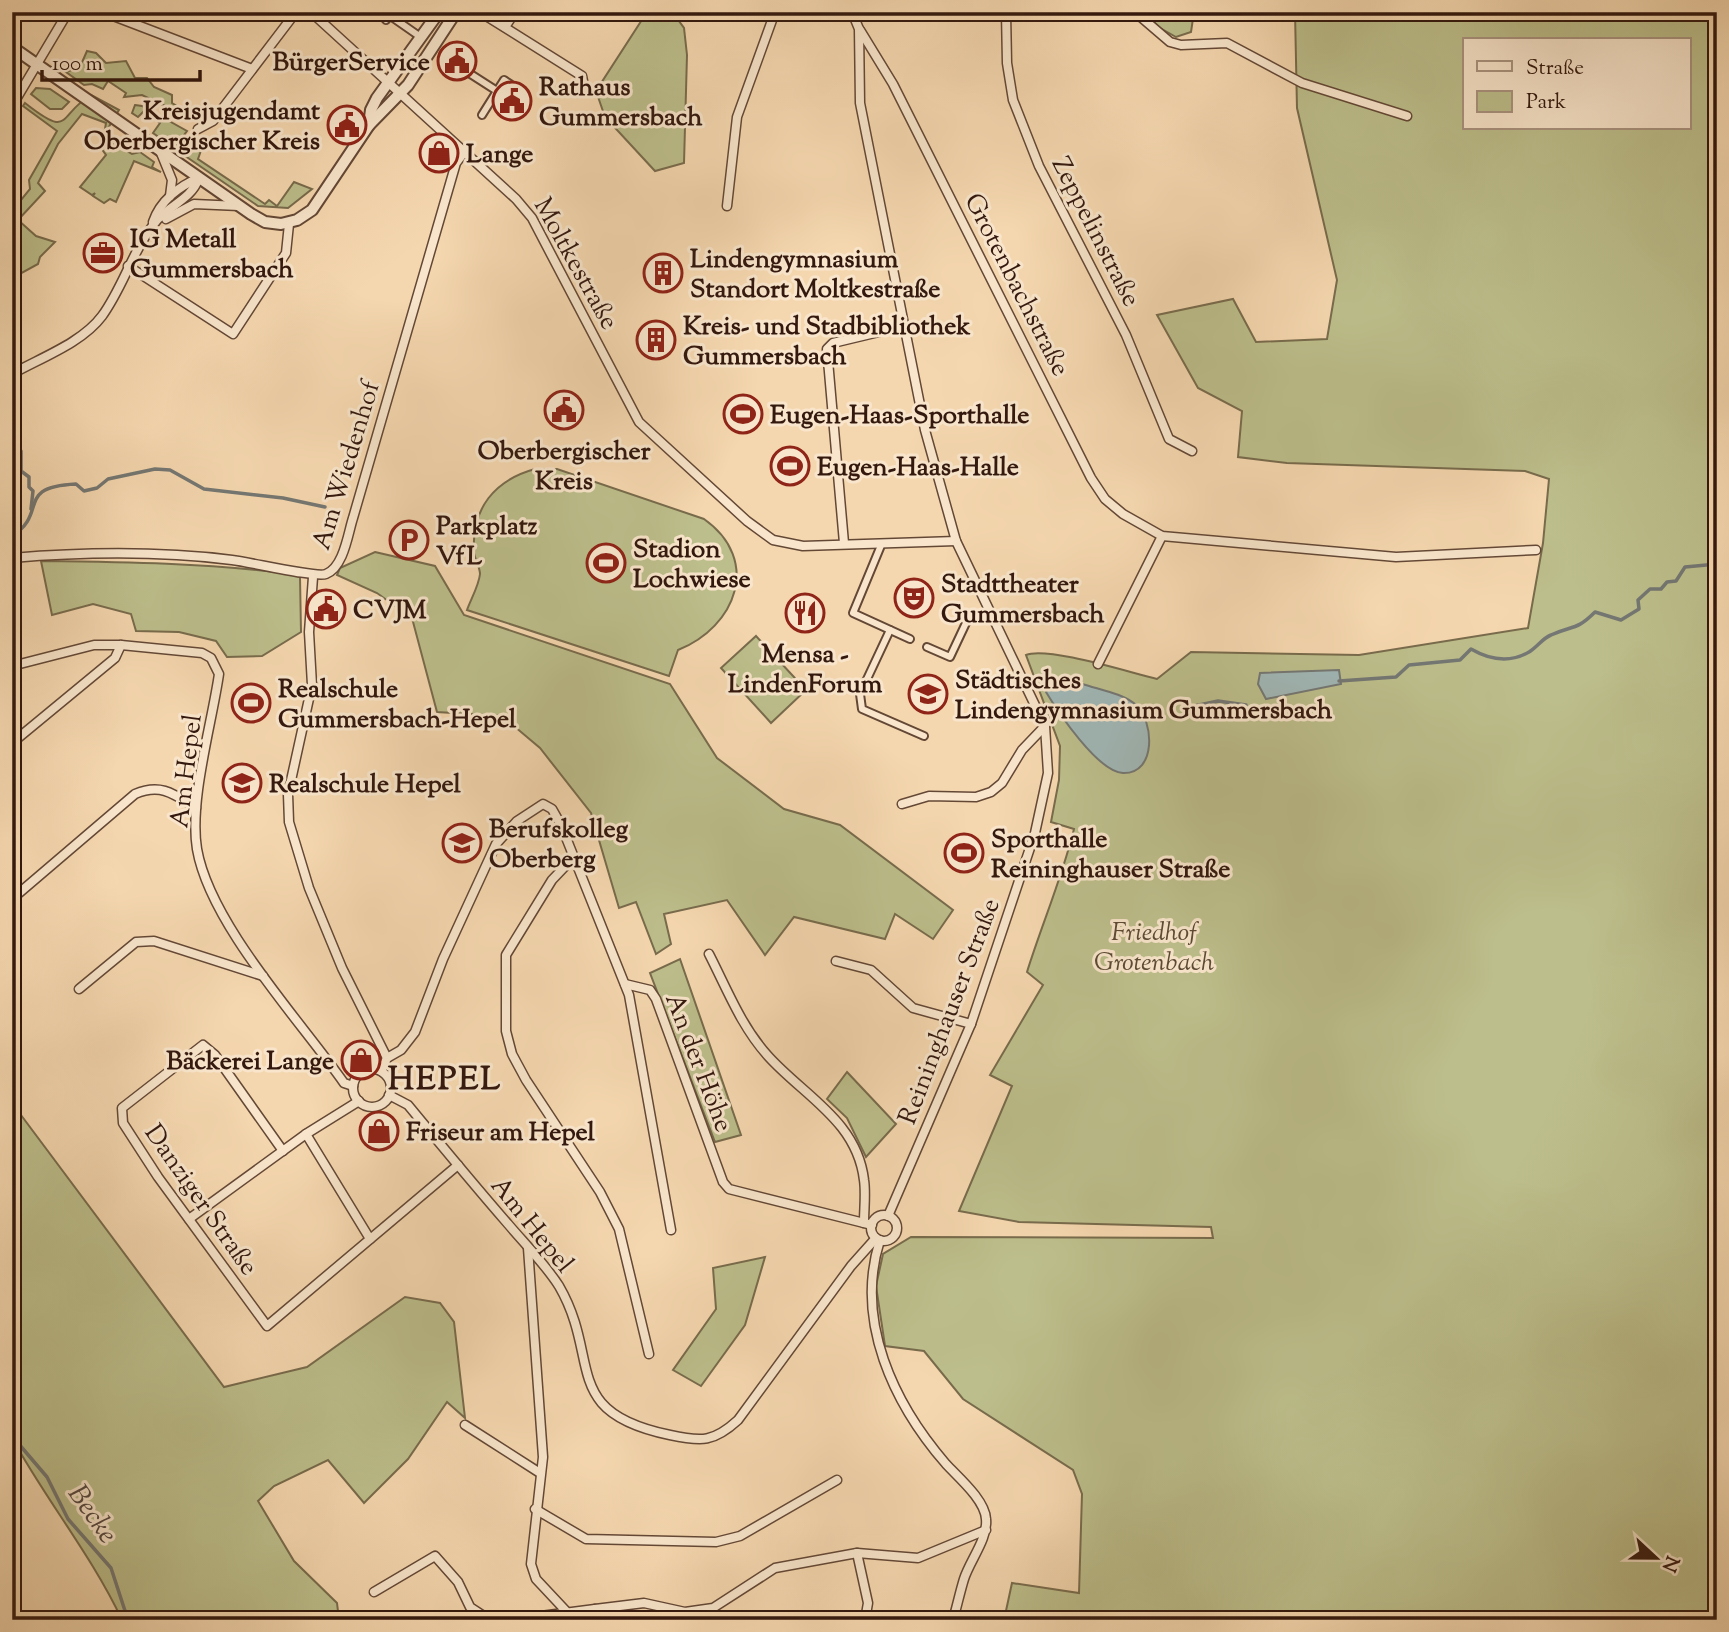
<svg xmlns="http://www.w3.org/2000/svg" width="1729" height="1632" viewBox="0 0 1729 1632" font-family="'Sorts Mill Goudy',serif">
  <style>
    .green { fill: #bcbe8b; stroke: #786b4c; stroke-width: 2; fill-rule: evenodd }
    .water { fill: #a0b7b6; stroke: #747773; stroke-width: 2 }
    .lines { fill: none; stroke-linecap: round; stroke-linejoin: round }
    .stream { stroke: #747773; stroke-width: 3.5 }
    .pedestrian-casing { stroke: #644836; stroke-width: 10 }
    .minor-casing { stroke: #644836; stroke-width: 11 }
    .tertiary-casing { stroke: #644836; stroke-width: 14 }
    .pedestrian { stroke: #f8e5cb; stroke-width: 6 }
    .minor { stroke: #f8e5cb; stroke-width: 8 }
    .tertiary { stroke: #f8e5cb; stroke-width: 10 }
    .labels { text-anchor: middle; stroke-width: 6; stroke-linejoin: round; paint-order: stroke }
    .poi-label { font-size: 26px; font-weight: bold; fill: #33180e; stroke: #f8e5cb; text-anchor: start }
    .street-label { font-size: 26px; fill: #33180e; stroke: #f8e5cb }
    .park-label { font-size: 26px; font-style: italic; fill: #5c4a34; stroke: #f8e5cb }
    .water-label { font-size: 28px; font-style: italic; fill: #544840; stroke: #f8e5cb }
    .district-label { font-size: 33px; font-weight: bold; letter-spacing: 2px; fill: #33180e; stroke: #f8e5cb }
  </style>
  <rect width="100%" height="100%" fill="#f5d7af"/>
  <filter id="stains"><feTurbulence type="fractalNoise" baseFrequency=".00286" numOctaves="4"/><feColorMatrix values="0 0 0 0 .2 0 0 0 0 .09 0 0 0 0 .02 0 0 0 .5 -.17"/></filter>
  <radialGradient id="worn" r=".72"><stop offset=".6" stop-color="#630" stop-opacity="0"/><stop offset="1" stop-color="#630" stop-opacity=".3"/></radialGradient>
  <!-- green -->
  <g class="green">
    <path d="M647 12 673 13 684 28 687 55 684 163 655 171 605 117 596 91Z"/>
    <path d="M1143 12H1194L1191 32 1176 37 1160 28Z"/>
    <path d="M1295 12H1717V1620H1004L1012 1583 1079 1593 1082 1494 1073 1470 963 1399 924 1351 885 1346 876 1286 883 1254 911 1237 1213 1238 1211 1227 1019 1222 959 1211 1012 1086 990 1075 1043 985 1027 972C1042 924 1062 878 1074 829L1051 822 1059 780 1060 746 1026 655C1047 646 1131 673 1157 679L1191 652 1359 655 1528 628 1543 543 1549 479 1525 471 1287 463 1238 457 1242 411 1198 388 1157 315 1233 299 1256 342 1327 339 1337 280 1297 108ZM1465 40H1689V128H1465Z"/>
    <path d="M87 51 96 53 106 63 126 61 135 78H147L154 87 172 95V103L180 108 182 114 142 95 124 97 126 93 108 81 103 89 92 84 84 85 66 72 80 67Z"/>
    <path d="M36 88 50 89 69 102 62 109H50L31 94Z"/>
    <path d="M91 95 119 110 104 135 106 123 82 114 58 144 38 183 45 191 18 220 36 236 55 242 40 257 38 264 18 275 13 268 12 211 30 189 29 180 57 131 23 106 25 103C72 140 57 115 91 95Z"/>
    <path d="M135 105 142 106 187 131 174 148 153 133 160 123 144 111 138 117 132 113Z"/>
    <path d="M189 136 203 145 198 159 265 204 269 200 277 206 294 182 312 189 288 208 258 206 178 151Z"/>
    <path d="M114 140 113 143 132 154 140 152 154 162 152 167 161 172 134 161 116 202 110 199 104 203 93 196 95 193 92 195 80 187 106 155 101 148Z"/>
    <path d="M535 469H557L704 519C762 560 736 627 678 650L669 676 467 610C471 599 479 585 480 574 480 567 475 560 474 553 471 508 495 480 535 469Z"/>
    <path d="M375 552 435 566 464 615 670 684 717 758 784 809 840 825 953 910 933 939 895 914 885 939 794 917 765 955 727 900 664 914 671 944 656 954 636 902 619 908 591 813 540 748 502 716 437 712 412 618 377 593 337 575 340 568Z"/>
    <path d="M41 561C126 562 208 563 292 574L300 577 301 632 262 656 227 657 216 641 179 632 136 631 131 614 93 604 52 615Z"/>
    <path d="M756 636 806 690 771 723 721 668Z"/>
    <path d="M680 959 741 1135 715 1142 650 973Z"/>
    <path d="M847 1072 896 1124 866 1157 847 1118 827 1099Z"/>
    <path d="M12 1103 224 1387 307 1367 405 1297 440 1303 454 1322 465 1418 447 1402 408 1459 364 1503 328 1460 274 1486 258 1501 294 1561 337 1603 339 1620H122C92 1556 46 1500 12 1438Z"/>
    <path d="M765 1257 745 1325 701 1386 673 1370 716 1309 713 1268Z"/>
  </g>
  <!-- water -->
  <g class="water">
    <path d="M1339 670 1341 684 1266 699 1258 684 1260 673Z"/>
    <path d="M1053 679C1068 678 1081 684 1096 688 1108 692 1125 695 1136 705 1154 721 1157 774 1123 773 1098 772 1058 712 1046 692Z"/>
  </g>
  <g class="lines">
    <!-- stream -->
    <g class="stream">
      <path d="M21 451V471L29 477V487L33 491 31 509"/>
      <path d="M12 536C49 513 14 487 76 484L84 491 97 488 108 479 155 469 170 470 204 489 283 498 325 507"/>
      <path d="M1339 681 1396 677 1409 665 1460 660 1471 649C1490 660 1510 663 1529 652 1537 647 1543 638 1551 635 1573 625 1576 631 1595 612L1621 620 1639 609 1638 600 1650 589H1661L1667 582 1676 581 1685 567 1717 564"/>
      <path d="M1185 708 1218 701 1246 705"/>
      <path d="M12 1436 47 1477 68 1519 111 1568 128 1620"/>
    </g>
    <defs>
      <g id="pedestrian">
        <path d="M379 12 386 20 391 12"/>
        <path d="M389 15 422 38"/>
        <path d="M444 57 497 91"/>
        <path d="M482 115 504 80 510 84"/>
        <path d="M882 543 853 613 910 639"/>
        <path d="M890 630 860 694 862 709 924 736"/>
        <path d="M927 647 950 657 966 623"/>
      </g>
      <g id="minor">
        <path d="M103 12 252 69"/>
        <path d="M311 12 516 199 532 218 639 422 747 521 773 540 803 546 956 541"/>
        <path d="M480 12 582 76 584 86"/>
        <path d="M852 12 859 29 860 103 925 430 956 541 1045 726 1048 773 1035 833 971 1024 888 1216"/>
        <path d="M1006 12 1007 63 1013 100 1039 166 1126 335 1169 439 1192 451"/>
        <path d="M1135 12 1170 42 1181 45 1227 43 1302 83 1407 116"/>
        <path d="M505 27 515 12"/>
        <path d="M860 30 893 84 1091 478 1105 499 1123 514 1162 536 1396 557 1536 550"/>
        <path d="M12 106 68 12"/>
        <path d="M198 129 213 121 296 12"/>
        <path d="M161 153 172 180 170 196"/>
        <path d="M727 206 737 117 775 12"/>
        <path d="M166 219 194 204 239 206"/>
        <path d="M153 222C160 201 179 186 199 178"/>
        <path d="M128 266 233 334 286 253 289 224"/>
        <path d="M12 374C40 358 82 343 102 316 124 286 133 248 158 219 172 204 191 199 199 178"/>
        <path d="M844 543 827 349 833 343 904 326"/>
        <path d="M12 558C84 552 160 551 232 560 250 562 316 578 326 574 344 567 348 533 353 518L456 163 465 151"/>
        <path d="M313 577 309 632 312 685 288 794 289 822 309 888 342 968 387 1058"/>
        <path d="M1098 664 1162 536"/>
        <path d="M12 666 94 645H121L202 653 211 658 219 674C212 723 189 801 197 849 210 924 299 1019 344 1083L353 1086"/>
        <path d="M12 743 115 658 121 645"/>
        <path d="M902 804 929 796 976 797 991 792 1002 783 1022 750 1045 726"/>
        <path d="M572 859 552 880 506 955V1031L512 1054 526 1080 600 1192 619 1229 649 1354"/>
        <path d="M12 899 135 794C161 783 174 794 196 808"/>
        <path d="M709 954C727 989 741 1026 768 1056 804 1096 857 1121 864 1180 866 1193 864 1209 864 1223"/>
        <path d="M836 961 871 970 913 1008 971 1024"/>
        <path d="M625 984 650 990 656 999 723 1182 729 1189 872 1225"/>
        <path d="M79 989 136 942 154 941 263 976"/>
        <circle cx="372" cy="1088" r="19"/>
        <path d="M381 1071 387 1058 401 1050 415 1032 443 959 496 844 517 821 543 804 552 809 561 825 629 995 671 1230"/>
        <path d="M389 1095 408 1105C441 1145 474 1185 508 1224 525 1244 545 1264 559 1286 602 1360 559 1412 670 1435 702 1442 714 1442 738 1420L851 1266 876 1238"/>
        <path d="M306 1134 370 1239"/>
        <path d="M283 1151 215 1055 203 1045 122 1108 123 1123 158 1177 267 1326 458 1165"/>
        <circle cx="884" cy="1228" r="13"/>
        <path d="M189 1219 306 1134 359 1101"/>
        <path d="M880 1240C854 1321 894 1404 946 1464 959 1478 985 1500 986 1519 988 1539 970 1560 964 1579 960 1592 957 1606 953 1620"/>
        <path d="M528 1248 543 1457 531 1564 536 1579 566 1611"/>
        <path d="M465 1425 540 1473"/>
        <path d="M535 1509 586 1539 716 1542 740 1536 837 1480"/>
        <path d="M857 1553 868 1603 865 1620"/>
        <path d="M374 1592 435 1556 458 1582 470 1607 490 1620"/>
        <path d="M510 1620 595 1609"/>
        <path d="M604 1620 595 1609 644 1603 685 1612 713 1608 775 1568 857 1553 918 1558 986 1530"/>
      </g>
      <g id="tertiary">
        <path d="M12 47 251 214 265 222 281 224 297 220 312 210 369 125 408 85 456 12"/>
        <path d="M369 125 371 110 377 98 439 12"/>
      </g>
    </defs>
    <!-- pedestrian casing -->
    <use href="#pedestrian" class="pedestrian-casing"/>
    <!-- minor casing -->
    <use href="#minor" class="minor-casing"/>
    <!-- tertiary casing -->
    <use href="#tertiary" class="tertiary-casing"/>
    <!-- pedestrian -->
    <use href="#pedestrian" class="pedestrian"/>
    <!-- minor -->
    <use href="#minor" class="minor"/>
    <!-- tertiary -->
    <use href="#tertiary" class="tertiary"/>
  </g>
  <!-- icons -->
  <defs>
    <symbol id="civic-ring" viewBox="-11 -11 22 22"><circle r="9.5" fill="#f8e5cb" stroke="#8f2418" stroke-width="1.5"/><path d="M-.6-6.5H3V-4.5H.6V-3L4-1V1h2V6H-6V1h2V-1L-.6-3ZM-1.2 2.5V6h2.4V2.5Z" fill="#8f2418"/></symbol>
    <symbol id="shop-ring" viewBox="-11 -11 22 22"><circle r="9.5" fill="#f8e5cb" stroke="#8f2418" stroke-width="1.5"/><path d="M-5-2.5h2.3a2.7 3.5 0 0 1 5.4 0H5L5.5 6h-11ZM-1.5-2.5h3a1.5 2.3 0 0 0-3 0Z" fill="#8f2418"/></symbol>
    <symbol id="office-ring" viewBox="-11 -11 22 22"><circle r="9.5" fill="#f8e5cb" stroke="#8f2418" stroke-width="1.5"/><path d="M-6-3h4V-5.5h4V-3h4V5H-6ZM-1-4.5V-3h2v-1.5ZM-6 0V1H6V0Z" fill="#8f2418"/></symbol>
    <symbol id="building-ring" viewBox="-11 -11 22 22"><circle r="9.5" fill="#f8e5cb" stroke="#8f2418" stroke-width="1.5"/><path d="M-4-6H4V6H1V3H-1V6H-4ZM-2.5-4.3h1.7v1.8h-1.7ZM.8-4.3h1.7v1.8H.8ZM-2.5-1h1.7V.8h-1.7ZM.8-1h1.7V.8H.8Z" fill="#8f2418"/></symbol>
    <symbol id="stadium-ring" viewBox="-11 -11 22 22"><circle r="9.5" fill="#f8e5cb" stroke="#8f2418" stroke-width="1.5"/><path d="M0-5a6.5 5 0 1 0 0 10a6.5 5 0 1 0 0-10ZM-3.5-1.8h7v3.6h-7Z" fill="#8f2418"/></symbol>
    <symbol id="parking-ring" viewBox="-11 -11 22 22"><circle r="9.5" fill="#f8e5cb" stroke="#8f2418" stroke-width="1.5"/><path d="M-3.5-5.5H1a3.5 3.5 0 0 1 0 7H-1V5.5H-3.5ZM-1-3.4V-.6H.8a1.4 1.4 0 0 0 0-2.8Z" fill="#8f2418"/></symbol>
    <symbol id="theatre-ring" viewBox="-11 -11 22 22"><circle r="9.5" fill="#f8e5cb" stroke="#8f2418" stroke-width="1.5"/><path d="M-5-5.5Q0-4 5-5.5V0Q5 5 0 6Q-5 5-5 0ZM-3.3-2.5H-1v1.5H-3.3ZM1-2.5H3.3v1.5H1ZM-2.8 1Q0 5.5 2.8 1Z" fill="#8f2418"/></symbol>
    <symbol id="restaurant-ring" viewBox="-11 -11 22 22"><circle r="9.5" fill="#f8e5cb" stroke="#8f2418" stroke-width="1.5"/><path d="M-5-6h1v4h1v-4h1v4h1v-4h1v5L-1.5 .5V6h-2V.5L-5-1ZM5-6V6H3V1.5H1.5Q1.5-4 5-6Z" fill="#8f2418"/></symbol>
    <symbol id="school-ring" viewBox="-11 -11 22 22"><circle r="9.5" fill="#f8e5cb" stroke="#8f2418" stroke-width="1.5"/><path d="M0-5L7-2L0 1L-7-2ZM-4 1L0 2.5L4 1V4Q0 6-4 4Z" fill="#8f2418"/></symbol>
  </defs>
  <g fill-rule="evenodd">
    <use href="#civic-ring" x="435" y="39" width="44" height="44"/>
    <use href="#civic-ring" x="490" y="79" width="44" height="44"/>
    <use href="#civic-ring" x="325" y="103" width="44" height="44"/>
    <use href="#shop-ring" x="417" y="131" width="44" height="44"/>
    <use href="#office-ring" x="81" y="231" width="44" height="44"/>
    <use href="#building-ring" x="641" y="251" width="44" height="44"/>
    <use href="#building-ring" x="634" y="318" width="44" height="44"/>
    <use href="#civic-ring" x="542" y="388" width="44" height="44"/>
    <use href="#stadium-ring" x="721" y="392" width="44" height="44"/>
    <use href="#stadium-ring" x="768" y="444" width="44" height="44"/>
    <use href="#parking-ring" x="387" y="518" width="44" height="44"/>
    <use href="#stadium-ring" x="584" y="541" width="44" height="44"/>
    <use href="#theatre-ring" x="892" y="576" width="44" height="44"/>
    <use href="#civic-ring" x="304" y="587" width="44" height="44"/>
    <use href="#restaurant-ring" x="783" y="591" width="44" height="44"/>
    <use href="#school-ring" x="906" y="672" width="44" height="44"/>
    <use href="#stadium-ring" x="229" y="681" width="44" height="44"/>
    <use href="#school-ring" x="220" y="761" width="44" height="44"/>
    <use href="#school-ring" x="440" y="821" width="44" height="44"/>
    <use href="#stadium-ring" x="942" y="831" width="44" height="44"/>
    <use href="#shop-ring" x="339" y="1038" width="44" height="44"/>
    <use href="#shop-ring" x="357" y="1109" width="44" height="44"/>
  </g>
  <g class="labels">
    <!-- poi labels -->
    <g class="poi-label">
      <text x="430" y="70" text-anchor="end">BürgerService</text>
      <text x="539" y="95">Rathaus<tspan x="539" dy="30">Gummersbach</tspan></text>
      <text x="320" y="119" text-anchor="end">Kreisjugendamt<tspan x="320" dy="30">Oberbergischer Kreis</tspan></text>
      <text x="466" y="162">Lange</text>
      <text x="130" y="247">IG Metall<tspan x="130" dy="30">Gummersbach</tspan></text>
      <text x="690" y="267">Lindengymnasium<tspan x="690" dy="30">Standort Moltkestraße</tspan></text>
      <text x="683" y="334">Kreis- und Stadbibliothek<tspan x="683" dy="30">Gummersbach</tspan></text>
      <text x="770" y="423">Eugen-Haas-Sporthalle</text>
      <text x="564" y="459" text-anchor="middle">Oberbergischer<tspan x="564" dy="30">Kreis</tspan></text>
      <text x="817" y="475">Eugen-Haas-Halle</text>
      <text x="436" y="534">Parkplatz<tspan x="436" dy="30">VfL</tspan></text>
      <text x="633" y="557">Stadion<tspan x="633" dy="30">Lochwiese</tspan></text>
      <text x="941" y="592">Stadttheater<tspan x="941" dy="30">Gummersbach</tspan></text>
      <text x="353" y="618">CVJM</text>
      <text x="805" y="662" text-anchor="middle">Mensa -<tspan x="805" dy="30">LindenForum</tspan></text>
      <text x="955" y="688">Städtisches<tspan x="955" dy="30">Lindengymnasium Gummersbach</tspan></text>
      <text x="278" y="697">Realschule<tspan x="278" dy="30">Gummersbach-Hepel</tspan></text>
      <text x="269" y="792">Realschule Hepel</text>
      <text x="489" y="837">Berufskolleg<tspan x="489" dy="30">Oberberg</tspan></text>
      <text x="991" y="847">Sporthalle<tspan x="991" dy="30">Reininghauser Straße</tspan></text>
      <text x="334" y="1069" text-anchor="end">Bäckerei Lange</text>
      <text x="406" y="1140">Friseur am Hepel</text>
    </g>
    <!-- street labels -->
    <g class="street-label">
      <text transform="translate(1097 231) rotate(63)" y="9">Zeppelinstraße</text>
      <text transform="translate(577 263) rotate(61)" y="9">Moltkestraße</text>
      <text transform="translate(1018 284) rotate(63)" y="9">Grotenbachstraße</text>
      <text transform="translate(345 465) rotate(-73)" y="9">Am Wiedenhof</text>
      <text transform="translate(185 771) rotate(-83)" y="9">Am Hepel</text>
      <text transform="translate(948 1011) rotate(-69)" y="9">Reininghauser Straße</text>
      <text transform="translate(700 1062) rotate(69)" y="9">An der Höhe</text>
      <text transform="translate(202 1199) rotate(55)" y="9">Danziger Straße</text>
      <text transform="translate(533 1224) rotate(51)" y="9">Am Hepel</text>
    </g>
    <!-- park labels -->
    <g class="park-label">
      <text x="1154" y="940">Friedhof<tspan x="1154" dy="30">Grotenbach</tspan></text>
    </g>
    <!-- water labels -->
    <g class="water-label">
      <text transform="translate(94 1513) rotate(55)" y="10">Becke</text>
    </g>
    <!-- district labels -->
    <g class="district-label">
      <text x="445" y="1089">HEPEL</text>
    </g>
  </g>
  <!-- margin -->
  <rect width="1729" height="1632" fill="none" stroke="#f5d7af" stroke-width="42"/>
  <rect x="14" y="14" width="1701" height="1604" fill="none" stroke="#33180e" stroke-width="3.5"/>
  <rect x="21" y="21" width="1687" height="1590" fill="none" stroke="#33180e" stroke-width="2"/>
  <!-- legend -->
  <rect x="1463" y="38" width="228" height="91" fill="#f8e5cb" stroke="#a9937f" stroke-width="2"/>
  <rect x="1477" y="61" width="35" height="10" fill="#f8e5cb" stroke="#a9937f" stroke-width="2"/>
  <text x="1526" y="74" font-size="21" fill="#33180e">Straße</text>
  <rect x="1477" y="91" width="35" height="21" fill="#bcbe8b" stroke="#a9937f" stroke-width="2"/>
  <text x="1526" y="108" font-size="21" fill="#33180e">Park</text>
  <!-- north arrow -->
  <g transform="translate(1656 1558) rotate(112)" stroke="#f8e5cb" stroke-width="5" paint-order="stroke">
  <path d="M0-5L12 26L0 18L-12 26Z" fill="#33180e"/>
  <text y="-10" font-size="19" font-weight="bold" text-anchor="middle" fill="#33180e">N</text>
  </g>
  <!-- scale -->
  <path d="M42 70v10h158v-10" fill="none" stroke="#33180e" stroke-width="3.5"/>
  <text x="52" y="70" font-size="21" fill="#33180e" stroke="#f8e5cb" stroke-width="5" paint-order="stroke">100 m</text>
  <rect width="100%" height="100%" filter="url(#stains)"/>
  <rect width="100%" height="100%" fill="url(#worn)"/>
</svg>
